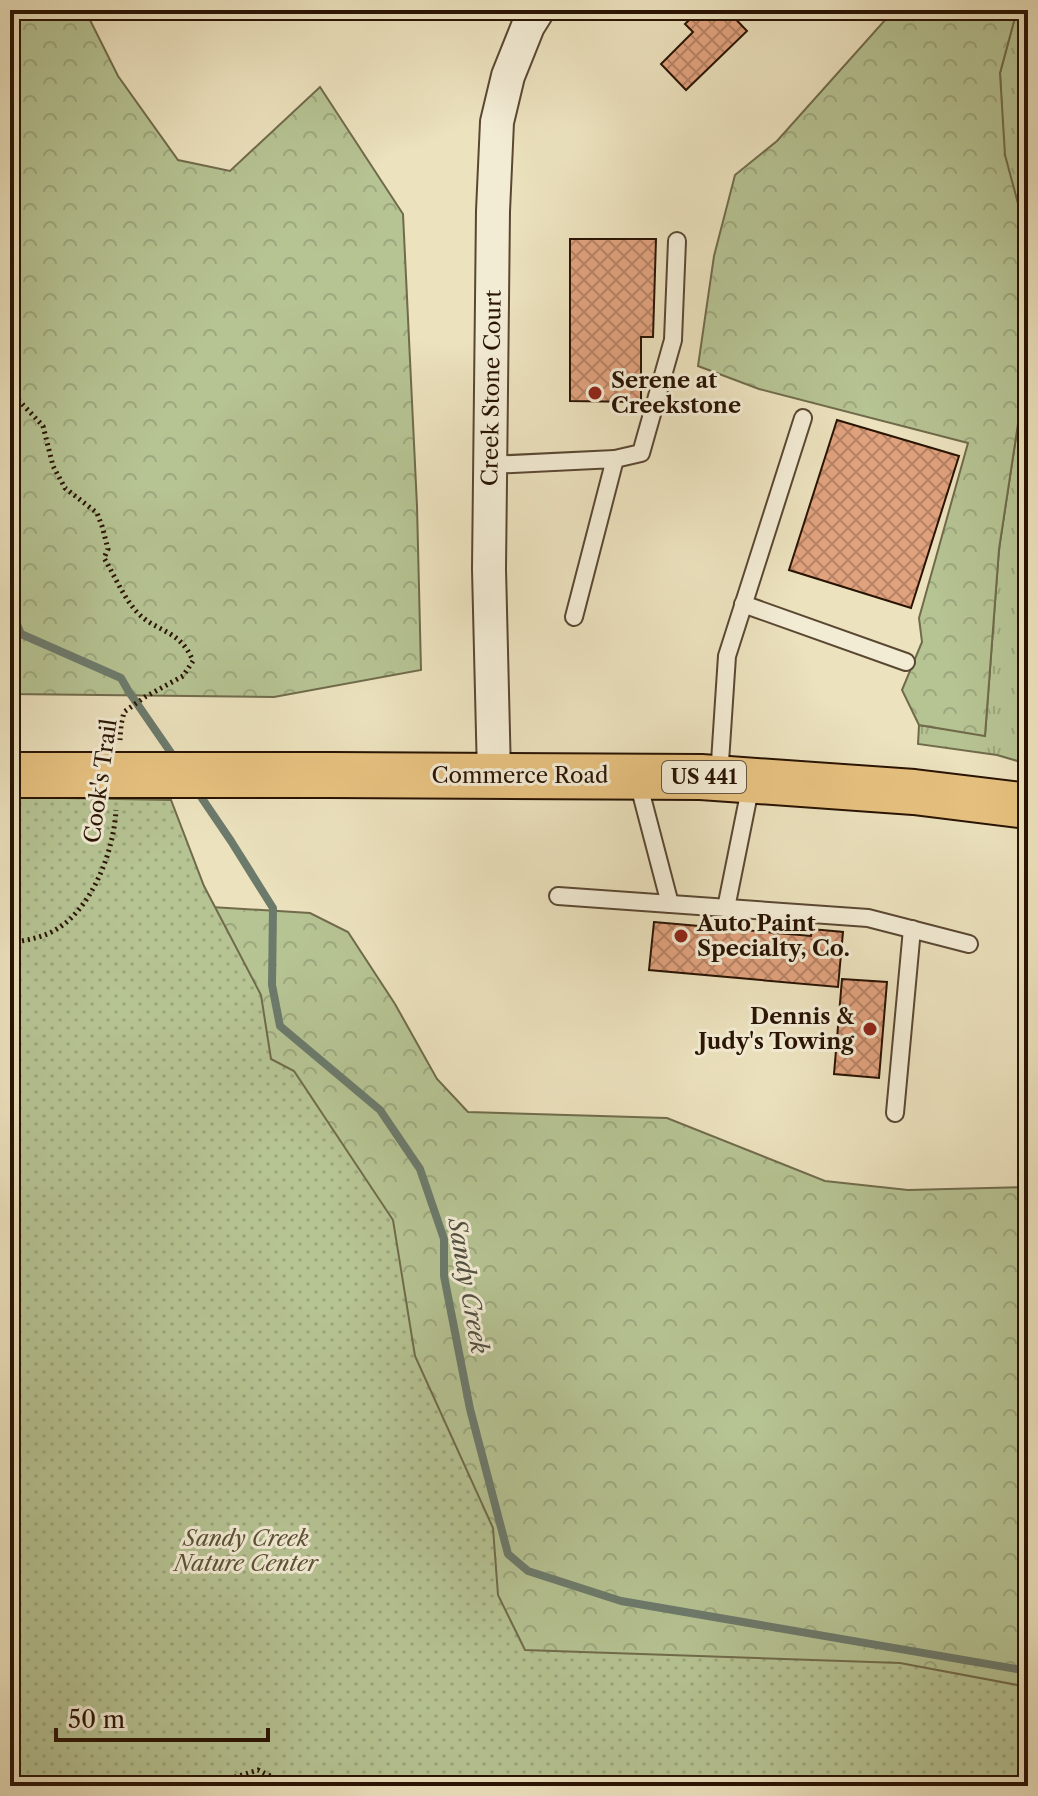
<svg xmlns="http://www.w3.org/2000/svg" width="1038" height="1796" viewBox="0 0 1038 1796" font-family="'Libre Caslon Text',serif">
  <style>
    .grass { fill: url(#grass-tufts); stroke: #706b4b; stroke-width: 2 }
    .forest { fill: url(#forest-crowns); stroke: #706b4b; stroke-width: 2 }
    .park { fill: url(#park-dots); stroke: #706b4b; stroke-width: 2 }
    .lines { fill: none; stroke-linecap: round; stroke-linejoin: round }
    .stream { stroke: #6c7a6c; stroke-width: 8 }
    .building { fill: url(#building-cross-hatch); stroke: #291303; stroke-width: 2 }
    .service-casing { stroke: #5a4732; stroke-width: 20 }
    .minor-casing { stroke: #5a4732; stroke-width: 36 }
    .trunk-casing { stroke: #291303; stroke-width: 48 }
    .path { stroke: #291303; stroke-width: 5; stroke-dasharray: 2 4; stroke-linecap: butt }
    .service { stroke: #f3ecd5; stroke-width: 16 }
    .minor { stroke: #f3ecd5; stroke-width: 32 }
    .trunk { stroke: #e6c17f; stroke-width: 44 }
    .trunk-bridge-casing { stroke: #291303; stroke-width: 48; stroke-linecap: butt }
    .trunk-bridge { stroke: #e6c17f; stroke-width: 44 }
    .poi-dot { fill: #8f2418; stroke: #f3ecd5; stroke-width: 3 }
    .labels { text-anchor: middle; stroke-width: 6; stroke-linejoin: round; paint-order: stroke }
    .shield { fill: #f3ecd5; stroke: #665442; stroke-width: 2 }
    .shield-label { font-size: 20px; font-weight: bold; fill: #291303 }
    .poi-label { font-size: 22px; font-weight: bold; fill: #291303; stroke: #f3ecd5; text-anchor: start }
    .street-label { font-size: 22px; fill: #291303; stroke: #f3ecd5 }
    .park-label { font-size: 22px; font-style: italic; fill: #5a5135; stroke: #f3ecd5 }
    .water-label { font-size: 24px; font-style: italic; fill: #504f40; stroke: #f3ecd5 }
  </style>
  <defs>
    <pattern id="grass-tufts" width="24" height="20" patternUnits="userSpaceOnUse" patternTransform="scale(2)"><rect width="24" height="20" fill="#b6c393"/><path d="M3 7l-1-3M5 7V3M7 7l1-3M15 17l-1-3M17 17v-4M19 17l1-3" fill="none" stroke="#9ca77d"/></pattern>
    <pattern id="forest-crowns" width="20" height="18" patternUnits="userSpaceOnUse" patternTransform="scale(2)"><rect width="20" height="18" fill="#b6c393"/><path d="M2 6a3 3 0 1 1 6 0M12 15a3 3 0 1 1 6 0" fill="none" stroke="#9ca77d"/></pattern>
    <pattern id="park-dots" width="8" height="8" patternUnits="userSpaceOnUse" patternTransform="scale(2)"><rect width="8" height="8" fill="#b6c393"/><path d="M2 2h.1M6 6h.1" fill="none" stroke="#9ca77d" stroke-width="1.8" stroke-linecap="round"/></pattern>
    <pattern id="building-cross-hatch" width="8" height="8" patternUnits="userSpaceOnUse" patternTransform="scale(2)"><rect width="8" height="8" fill="#e1a27e"/><path d="M0 0l8 8M0 8l8-8" fill="none" stroke="#b68365"/></pattern>
  </defs>
  <rect width="100%" height="100%" fill="#ece2be"/>
  <filter id="stains"><feTurbulence type="fractalNoise" baseFrequency=".0025" numOctaves="4"/><feColorMatrix values="0 0 0 0 .2 0 0 0 0 .09 0 0 0 0 .02 0 0 0 .5 -.17"/></filter>
  <radialGradient id="worn" r=".72"><stop offset=".6" stop-color="#630" stop-opacity="0"/><stop offset="1" stop-color="#630" stop-opacity=".3"/></radialGradient>
  <!-- grass -->
  <g class="grass">
    <path d="M1017 10H1028V250L1026 233 1004 155 1000 73Z"/>
    <path d="M1028 358V764L997 755 918 744 919 725 985 735 999 549Z"/>
  </g>
  <!-- forest -->
  <g class="forest">
    <path d="M10 10H85L118 76 178 160 230 171 320 87 403 214 417 506 421 670 274 697 10 694Z"/>
    <path d="M894 10H1017L1000 73 1005 155 1026 233 1028 358 999 549 985 736 919 725 902 690 922 642 919 618 968 443 759 389 698 366 714 256 735 175 777 141Z"/>
    <path d="M10 901H113L310 913 348 932 395 1004 437 1079 468 1112 667 1118 825 1181 908 1190 1028 1187V1786H10Z"/>
  </g>
  <!-- park -->
  <path class="park" d="M10 797 171 800 204 886 261 995 271 1059 294 1071 393 1220 415 1356 493 1528 498 1595 525 1650 900 1663 1028 1687V1786H10Z"/>
  <g class="lines">
    <!-- stream -->
    <g class="stream">
      <path d="M10 608 21 634 121 678 129 692 176 760"/>
      <path d="M197 791 231 841 273 908 272 985 280 1026 380 1110 420 1169 444 1239V1276L470 1409 508 1554 528 1571 621 1601 1028 1671"/>
    </g>
  </g>
  <!-- building -->
  <g class="building">
    <path d="M699 10H727L747 31 686 90 661 64 693 32 685 24Z"/>
    <path d="M570 239H656L653 337H641V402L570 401Z"/>
    <path d="M837 420 959 456 911 608 789 570Z"/>
    <path d="M654 922 811 936 812 929 843 932 838 987 649 970Z"/>
    <path d="M842 979 887 982 879 1078 834 1074Z"/>
  </g>
  <g class="lines">
    <defs>
      <g id="service">
        <path d="M615 459 641 453 673 340 677 241"/>
        <path d="M490 465 615 459 574 617"/>
        <path d="M743 604 906 662"/>
        <path d="M719 777 727 656 803 418"/>
        <path d="M637 778 670 904"/>
        <path d="M558 896 868 918 969 944"/>
        <path d="M726 908 751 784"/>
        <path d="M895 1113 912 929"/>
      </g>
      <path id="minor" d="M494 774 489 569 493 211 497 122 508 76 528 26 538 10"/>
      <path id="trunk" d="M331 775 701 777 914 792 1028 806"/>
    </defs>
    <!-- service casing -->
    <use href="#service" class="service-casing"/>
    <!-- minor casing -->
    <use href="#minor" class="minor-casing"/>
    <!-- trunk casing -->
    <use href="#trunk" class="trunk-casing"/>
    <!-- path -->
    <g class="path">
      <path d="M10 391 43 426 53 466 65 488 97 513 102 526 108 549 104 558C115 576 123 597 137 612 155 632 180 629 193 661L183 676 145 697 124 712 121 725 120 740"/>
      <path d="M10 943C27 940 42 938 57 929 93 907 114 850 116 810"/>
      <path d="M206 1786 258 1770 291 1786"/>
    </g>
    <!-- service -->
    <use href="#service" class="service"/>
    <!-- minor -->
    <use href="#minor" class="minor"/>
    <!-- trunk -->
    <use href="#trunk" class="trunk"/>
    <defs>
      <path id="trunk-bridge" d="M10 775H331"/>
    </defs>
    <!-- trunk-bridge casing -->
    <use href="#trunk-bridge" class="trunk-bridge-casing"/>
    <!-- trunk-bridge -->
    <use href="#trunk-bridge" class="trunk-bridge"/>
  </g>
  <!-- markers -->
  <g class="poi-dot">
    <circle cx="595" cy="393" r="8"/>
    <circle cx="681" cy="936" r="8"/>
    <circle cx="870" cy="1029" r="8"/>
  </g>
  <g class="labels">
    <!-- shield labels -->
    <rect class="shield" x="662" y="761" width="84" height="32" rx="6"/>
    <g class="shield-label">
      <text x="704" y="784">US 441</text>
    </g>
    <!-- poi labels -->
    <g class="poi-label">
      <text x="611" y="388">Serene at<tspan x="611" dy="25">Creekstone</tspan></text>
      <text x="697" y="931">Auto Paint<tspan x="697" dy="25">Specialty, Co.</tspan></text>
      <text x="854" y="1024" text-anchor="end">Dennis &amp;<tspan x="854" dy="25">Judy's Towing</tspan></text>
    </g>
    <!-- street labels -->
    <g class="street-label">
      <text transform="translate(491 388) rotate(-89)" y="8">Creek Stone Court</text>
      <text x="520" y="783">Commerce Road</text>
      <text transform="translate(100 781) rotate(-82)" y="8">Cook's Trail</text>
    </g>
    <!-- park labels -->
    <g class="park-label">
      <text x="246" y="1546">Sandy Creek<tspan x="246" dy="25">Nature Center</tspan></text>
    </g>
    <!-- water labels -->
    <g class="water-label">
      <text transform="translate(468 1286) rotate(80)" y="8">Sandy Creek</text>
    </g>
  </g>
  <!-- margin -->
  <rect width="1038" height="1796" fill="none" stroke="#ece2be" stroke-width="40"/>
  <rect x="12" y="12" width="1014" height="1772" fill="none" stroke="#291303" stroke-width="4"/>
  <rect x="20" y="20" width="998" height="1756" fill="none" stroke="#291303" stroke-width="2"/>
  <!-- scale -->
  <path d="M56 1728v12h212v-12" fill="none" stroke="#291303" stroke-width="4"/>
  <text x="68" y="1728" font-size="24" fill="#291303" stroke="#f3ecd5" stroke-width="6" paint-order="stroke">50 m</text>
  <rect width="100%" height="100%" filter="url(#stains)"/>
  <rect width="100%" height="100%" fill="url(#worn)"/>
</svg>
